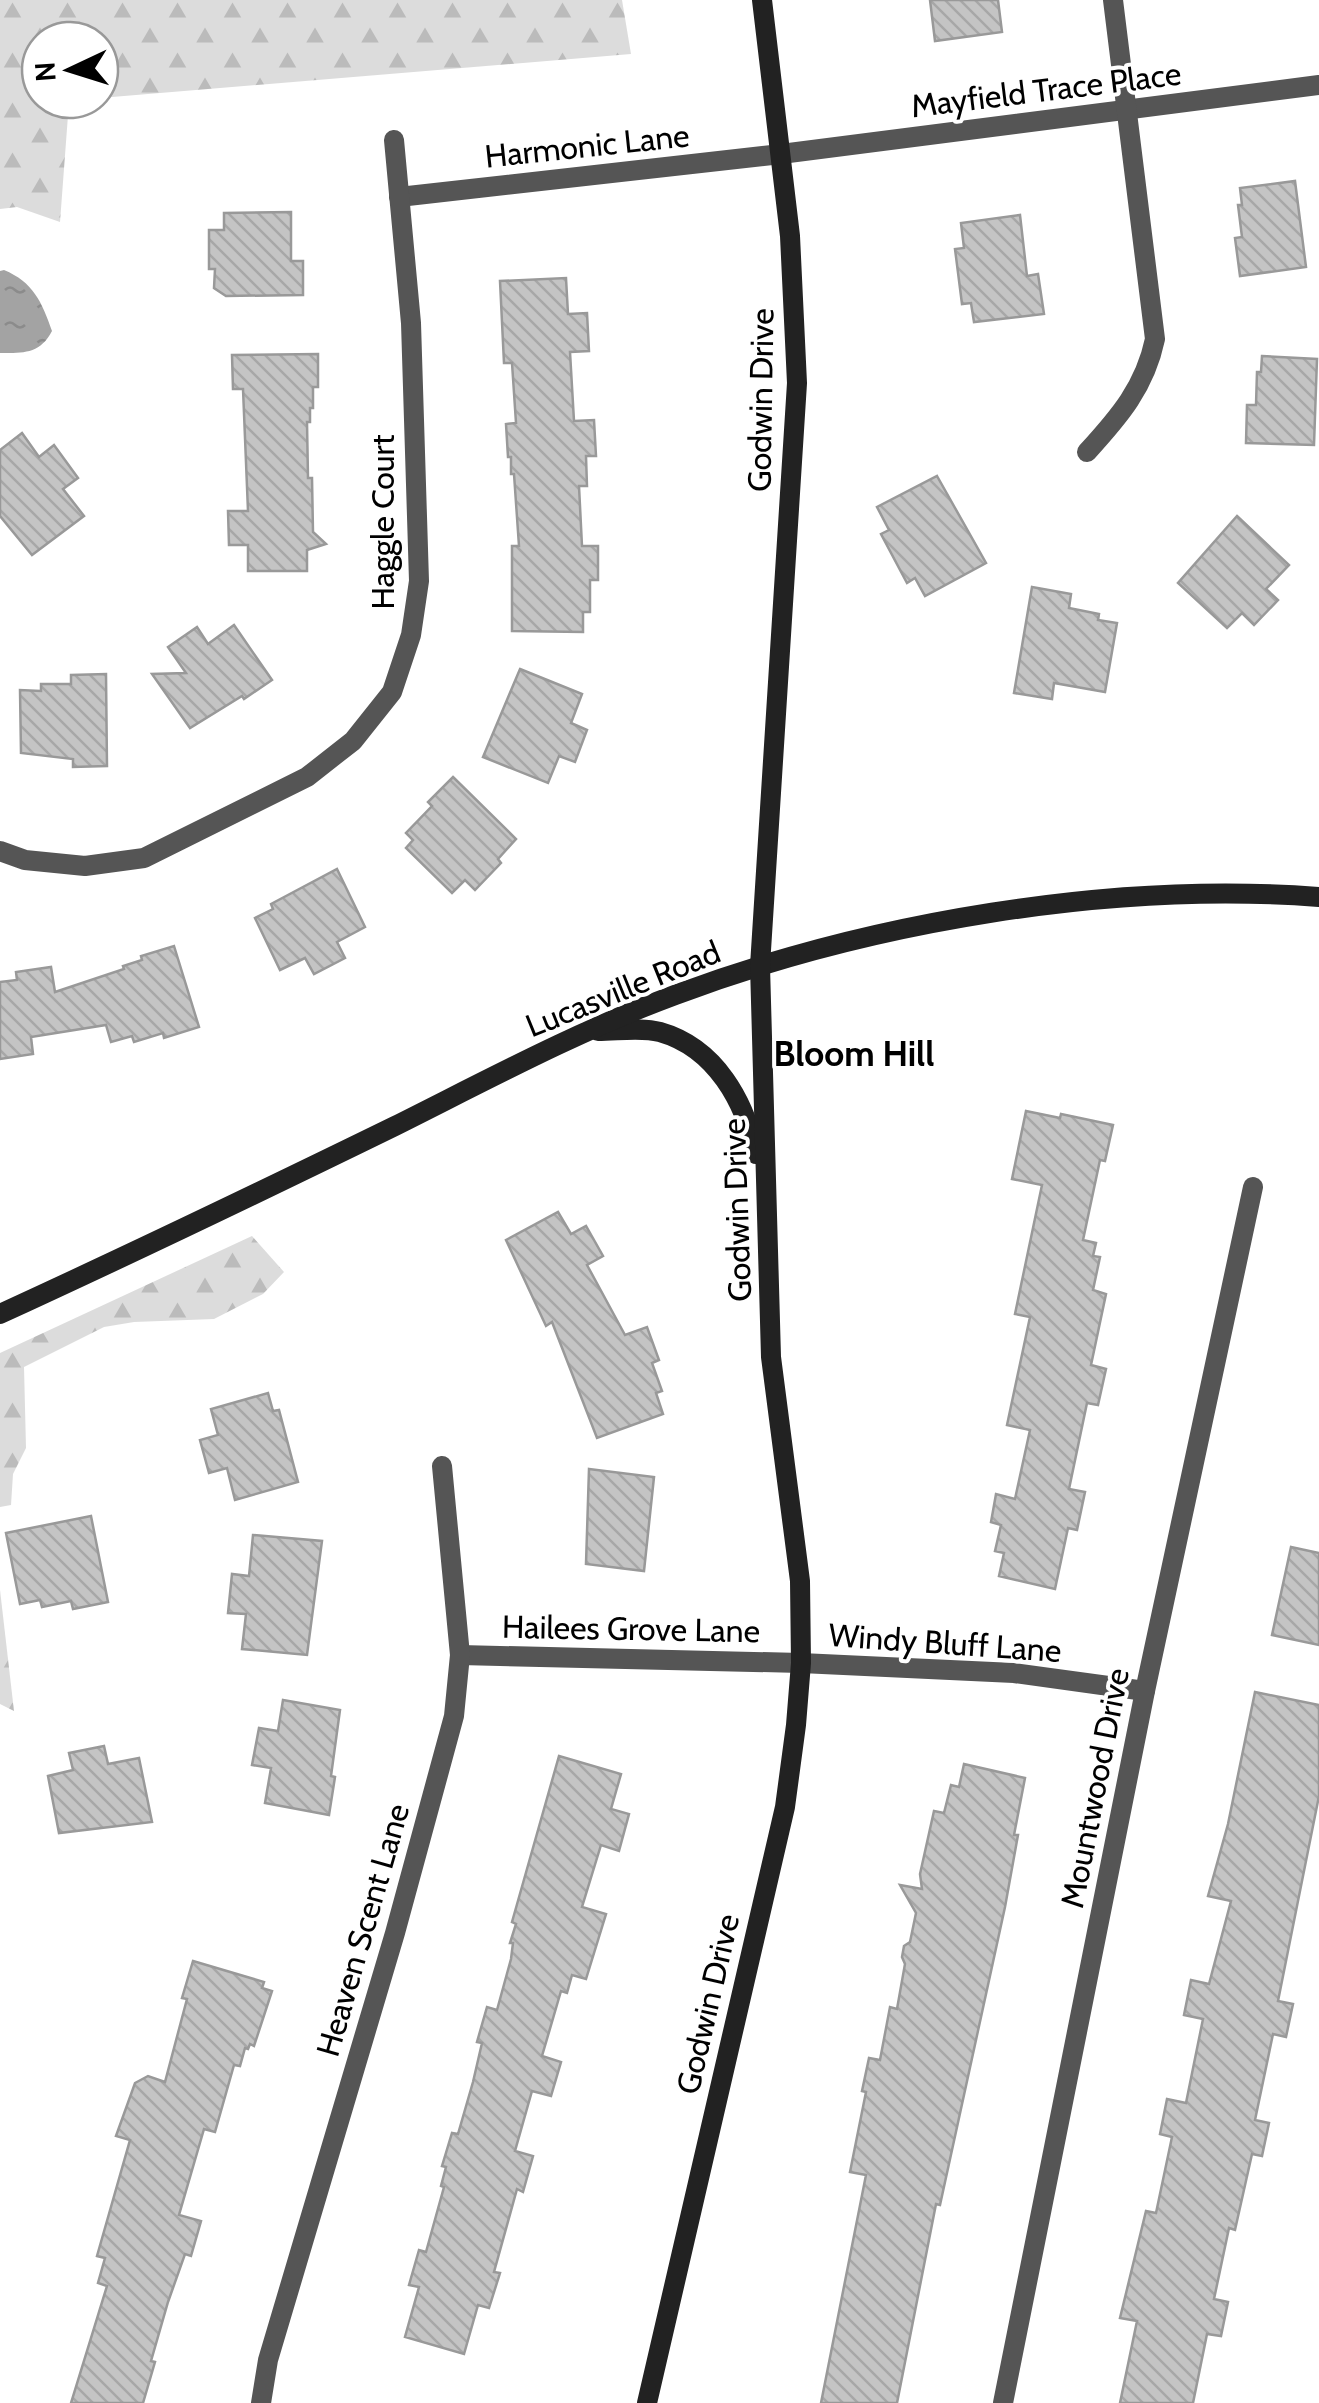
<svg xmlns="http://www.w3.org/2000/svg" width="1319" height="2403" viewBox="0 0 1319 2403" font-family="Cabin,sans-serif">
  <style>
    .forest { fill: url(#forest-firs) }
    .water { fill: url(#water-ripples) }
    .building { fill: url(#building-back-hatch); stroke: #999; stroke-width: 2.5 }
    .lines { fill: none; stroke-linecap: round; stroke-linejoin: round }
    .street { stroke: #555; stroke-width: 20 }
    .secondary { stroke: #222; stroke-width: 20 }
    .labels { text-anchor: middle; stroke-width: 8; stroke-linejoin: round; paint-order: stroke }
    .street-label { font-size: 32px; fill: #000; stroke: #fff }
    .neighbourhood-label { font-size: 35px; font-weight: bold; fill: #000; stroke: #fff }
  </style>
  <defs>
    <pattern id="forest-firs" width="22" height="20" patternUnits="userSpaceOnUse" patternTransform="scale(2.5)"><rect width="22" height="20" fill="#dcdcdc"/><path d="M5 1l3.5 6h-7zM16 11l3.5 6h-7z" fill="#bbb"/></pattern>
    <pattern id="water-ripples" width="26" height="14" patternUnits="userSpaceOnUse" patternTransform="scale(2.5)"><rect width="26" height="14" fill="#a3a3a3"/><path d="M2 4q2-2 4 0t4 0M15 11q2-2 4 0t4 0" fill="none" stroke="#8b8b8b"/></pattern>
    <pattern id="building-back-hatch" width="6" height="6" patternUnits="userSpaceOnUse" patternTransform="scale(2.5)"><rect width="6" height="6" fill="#c4c4c4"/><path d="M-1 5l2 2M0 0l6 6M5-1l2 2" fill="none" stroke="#a7a7a7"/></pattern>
  </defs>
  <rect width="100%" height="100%" fill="#fff"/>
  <!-- forest -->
  <g class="forest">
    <path d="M0 0H622L631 54 100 98V40H40V100H81L69 102 60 222 17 207 0 209Z"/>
    <path d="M252 1236 284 1272 263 1294 214 1319 134 1322 104 1327 24 1367 26 1448 13 1474 11 1505 0 1507V1353Z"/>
    <path d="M0 1590 14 1711 0 1704Z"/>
  </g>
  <!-- water -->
  <path class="water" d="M4 270C33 282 42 302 52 331 40 354 24 353 0 353V271Z"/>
  <!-- building -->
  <g class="building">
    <path d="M930 0H998L1002 32 935 41Z"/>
    <path d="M1295 181 1306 267 1240 276 1235 238 1242 237 1238 205H1242L1240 188Z"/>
    <path d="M291 212V261H303V295L226 296 214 288 215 269H209V230H224V213Z"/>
    <path d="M1020 215 1027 276 1038 274 1044 314 974 322 971 303 962 304 955 249 964 248 961 223Z"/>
    <path d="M566 278 568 314 587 313 589 351 570 352 574 421 594 420 596 456H586L587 486H579L582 546H598V580H590V612H583V632L512 631V546H519L514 474H511V457H508L506 424 516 423 512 363H504L500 281Z"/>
    <path d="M318 354V387H313V408H310V422H307L308 478H312L313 532 326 544 307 550V571H248V545H229L228 511H248L243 389H233L232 355Z"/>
    <path d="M1262 356 1317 359 1314 445 1246 443 1247 405H1256L1257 372H1261Z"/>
    <path d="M22 433 39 457 54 445 78 478 63 489 84 516 32 555 0 516V450Z"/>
    <path d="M937 476 986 563 925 596 915 578 907 583 881 534 889 530 877 507Z"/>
    <path d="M1237 516 1289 565 1266 589 1278 600 1254 625 1242 613 1227 628 1178 583Z"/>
    <path d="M1032 587 1071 594 1069 608 1099 614 1098 620 1117 623 1105 692 1054 683 1052 699 1014 693Z"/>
    <path d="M234 625 272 680 244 699 242 696 190 728 152 674 186 673 168 647 197 627 208 644Z"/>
    <path d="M520 669 582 694 571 723 587 730 575 762 559 756 548 783 483 757Z"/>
    <path d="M106 674 107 766 73 767V759L21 753 20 690 41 691V684H71V675Z"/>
    <path d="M453 777 516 839 498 859 501 863 475 890 465 880 452 893 406 848 413 840 406 833 432 806 428 802Z"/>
    <path d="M337 869 365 927 337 942 345 958 314 974 305 958 280 970 255 918 273 909 271 904Z"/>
    <path d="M174 946 199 1027 164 1038 163 1033 134 1042 132 1036 111 1042 106 1025 31 1037 33 1054 0 1059V982L17 980 16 972 51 967 55 992 124 969 123 966 142 960 141 956Z"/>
    <path d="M1026 1111 1060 1118 1061 1114 1113 1125 1105 1161 1100 1160 1083 1240 1096 1243 1093 1256 1100 1257 1093 1290 1106 1294 1091 1365 1106 1369 1098 1405 1087 1403 1069 1489 1085 1492 1077 1530 1068 1528 1055 1589 999 1576 1004 1553 995 1551 1001 1525 991 1522 996 1494 1015 1499 1030 1430 1007 1425 1030 1317 1015 1314 1042 1185 1012 1179Z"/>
    <path d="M558 1212 571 1234 586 1226 603 1256 587 1265 625 1335 647 1327 659 1360 652 1363 662 1391 656 1393 663 1414 597 1438 552 1322 546 1326 506 1240Z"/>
    <path d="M268 1393 273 1411 279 1410 298 1482 235 1500 227 1468 209 1473 200 1440 218 1435 211 1409Z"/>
    <path d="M589 1469 654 1477 644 1571 586 1564Z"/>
    <path d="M91 1516 108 1602 73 1609 71 1601 42 1607 40 1600 20 1604 6 1533Z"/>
    <path d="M253 1535 322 1541 307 1655 242 1649 246 1614 228 1613 232 1574 249 1576Z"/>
    <path d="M1291 1547 1319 1553V1645L1272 1635Z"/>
    <path d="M1255 1692 1319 1705V1796L1278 2001 1293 2004 1286 2037 1273 2034 1255 2120 1269 2123 1262 2156 1252 2154 1235 2230 1229 2228 1214 2299 1228 2302 1221 2336 1207 2334 1193 2403H1120L1137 2321 1120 2318 1146 2211 1156 2213 1172 2137 1160 2134 1167 2099 1186 2103 1203 2019 1184 2015 1191 1980 1209 1984 1231 1901 1208 1896 1228 1824Z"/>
    <path d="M283 1700 340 1710 331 1776 335 1777 329 1815 265 1803 271 1768 252 1765 259 1728 278 1731Z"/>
    <path d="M104 1746 108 1764 139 1758 152 1822 59 1833 48 1776 73 1770 69 1753Z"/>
    <path d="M559 1756 621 1774 611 1809 629 1814 619 1851 601 1845 582 1907 606 1914 586 1979 572 1975 567 1993 561 1991 542 2056 561 2062 551 2096 532 2091 515 2151 533 2156 523 2192 517 2189 494 2272 500 2273 489 2308 478 2305 464 2354 405 2337 419 2287 409 2285 419 2250 426 2252 444 2187 441 2186 446 2167 442 2166 452 2133 458 2134 473 2082 482 2043 477 2042 487 2007 497 2010 511 1959 513 1943H510L516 1924 512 1922Z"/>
    <path d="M964 1764 1025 1778 1014 1835H1018L1005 1907 940 2205 936 2204 897 2403H821L866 2175 850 2172 866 2092 862 2091 869 2058 880 2060 890 2007 897 2009 905 1964 902 1957 904 1946 910 1942 916 1913 900 1885 922 1889 920 1874 934 1811 944 1813 951 1785 959 1787Z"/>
    <path d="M193 1961 264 1982 262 1988 272 1991 254 2046 250 2044 248 2049 245 2048 240 2066 234 2065 215 2132 204 2129 179 2215 201 2221 191 2256 185 2254 168 2302 151 2361 155 2362 143 2403H71L107 2286 98 2283 105 2258 97 2256 130 2140 116 2136 135 2083 148 2076 165 2082 187 1999 182 1998Z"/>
  </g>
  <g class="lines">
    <!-- street -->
    <g class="street">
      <path d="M399 197 781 154 1319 85"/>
      <path d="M1087 452C1119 417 1145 387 1155 339L1113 0"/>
      <path d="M0 851 25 860 85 866 144 858 307 777 353 741 392 692 411 635 419 581 411 323 394 140"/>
      <path d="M460 1655 801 1663 1014 1673 1145 1691"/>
      <path d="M261 2403 268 2360 395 1933 454 1716 460 1655 442 1466"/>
      <path d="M1003 2403 1145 1691 1253 1187"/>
    </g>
    <!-- secondary -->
    <g class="secondary">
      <path d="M598 1031C618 1031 641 1027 660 1032 716 1048 745 1102 756 1154"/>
      <path d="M0 1314C133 1253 264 1190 395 1126 487 1080 578 1031 675 995 869 922 1112 881 1319 897"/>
      <path d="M647 2403 785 1807 796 1725 801 1663 800 1581 771 1357 760 966 797 383 790 236 762 0"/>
    </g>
  </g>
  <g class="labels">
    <!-- street labels -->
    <g class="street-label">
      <text transform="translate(1046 90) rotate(-7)" y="11">Mayfield Trace Place</text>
      <text transform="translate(587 146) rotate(-6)" y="11">Harmonic Lane</text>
      <text transform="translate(761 400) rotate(-89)" y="11">Godwin Drive</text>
      <text transform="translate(383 522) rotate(-90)" y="11">Haggle Court</text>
      <text transform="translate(623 989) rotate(-22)" y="11">Lucasville Road</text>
      <text transform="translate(737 1210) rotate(-92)" y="11">Godwin Drive</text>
      <text transform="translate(631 1629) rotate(1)" y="11">Hailees Grove Lane</text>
      <text transform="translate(945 1643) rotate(4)" y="11">Windy Bluff Lane</text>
      <text transform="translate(1095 1788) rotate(-79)" y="11">Mountwood Drive</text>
      <text transform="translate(363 1930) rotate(-74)" y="11">Heaven Scent Lane</text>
      <text transform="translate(708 2004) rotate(-77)" y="11">Godwin Drive</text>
    </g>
    <!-- neighbourhood labels -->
    <g class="neighbourhood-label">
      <text x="854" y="1066">Bloom Hill</text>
    </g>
  </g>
  <!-- north arrow -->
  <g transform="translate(70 70) rotate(266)"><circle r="48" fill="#ffffff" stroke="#999999" stroke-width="2.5"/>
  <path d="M0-8L18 38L0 25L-18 38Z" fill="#000000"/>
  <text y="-15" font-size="28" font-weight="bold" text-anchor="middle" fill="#000000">N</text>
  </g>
</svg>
